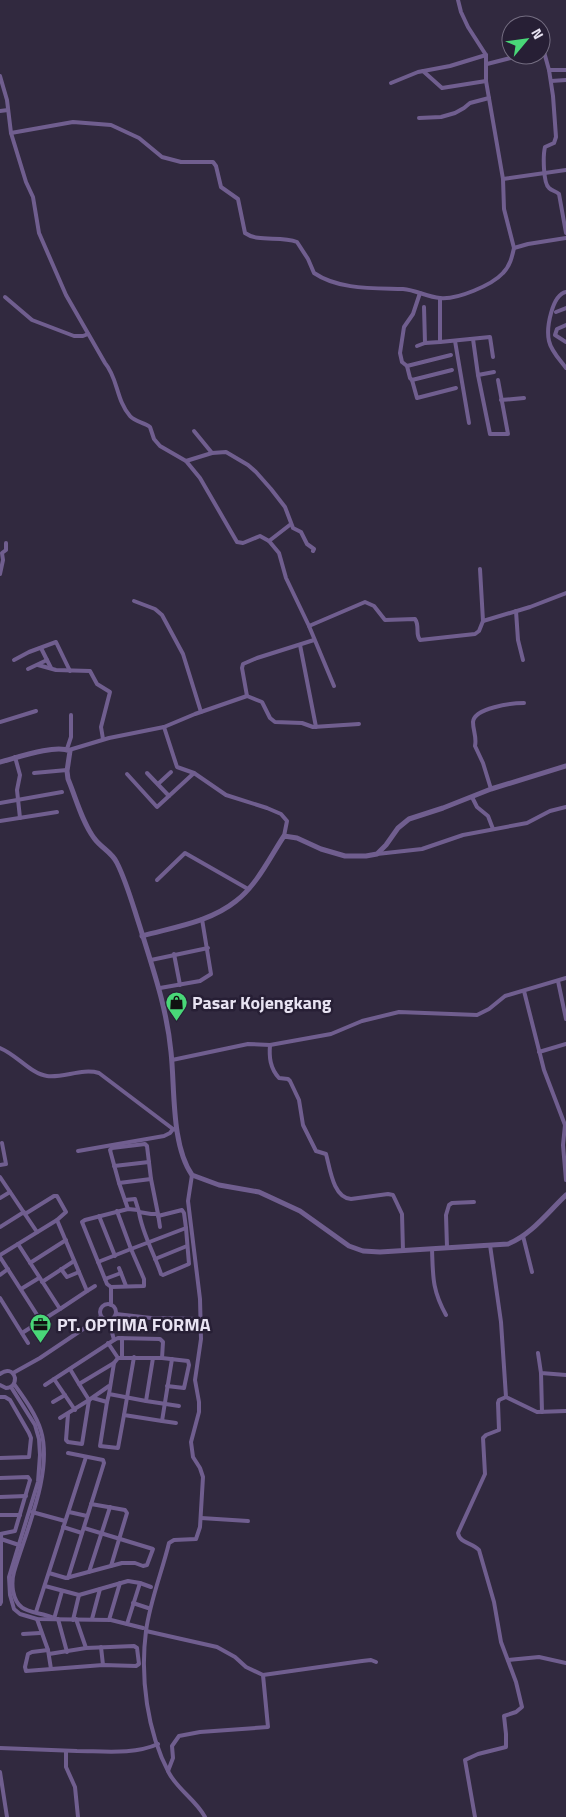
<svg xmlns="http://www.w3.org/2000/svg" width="566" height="1817" viewBox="0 0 566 1817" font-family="'Titillium Web',sans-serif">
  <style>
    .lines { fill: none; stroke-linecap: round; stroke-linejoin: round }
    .minor { stroke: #705e8f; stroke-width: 4 }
    .tertiary { stroke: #705e8f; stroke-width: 5 }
    .labels { text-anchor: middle; stroke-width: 5; stroke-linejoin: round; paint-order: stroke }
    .poi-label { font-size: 18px; font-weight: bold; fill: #e8e3f2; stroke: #271f35; text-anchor: start }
  </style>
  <rect width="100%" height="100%" fill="#31293f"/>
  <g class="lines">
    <!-- minor -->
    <g class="minor">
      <path d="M458 0 461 12 468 27 486 55V81L503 179 504 209 514 248"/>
      <path d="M541 41 549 70"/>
      <path d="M487 64 522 55"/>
      <path d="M566 70H549L553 96 556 137 554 143 545 147C543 155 543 183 549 188 552 191 556 191 559 194L566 233"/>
      <path d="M423 71 442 88 486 81"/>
      <path d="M0 76 7 100 11 133 26 182 33 197 39 233 66 295 105 363C118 378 116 400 130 416 135 422 144 422 150 427L154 439 160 446 186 461 200 478 237 542 243 543 260 536 269 541 279 553 286 578 309 626 334 686"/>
      <path d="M551 81 566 80"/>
      <path d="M391 83 418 72 450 66 486 55"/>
      <path d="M0 111 8 110"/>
      <path d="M419 118 441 117 455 113 464 108 470 103 489 98"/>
      <path d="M11 133 73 122 111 125 139 138 162 157 181 162H213L216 166 221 187 238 199 245 233C259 243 280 235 297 242L308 259 314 273C339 290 374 288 403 289 416 290 427 297 440 298 457 300 492 285 503 273 510 266 512 257 514 248L528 244 566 238"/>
      <path d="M503 179 566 170"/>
      <path d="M566 292C552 295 546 328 549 341 551 351 560 360 566 368"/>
      <path d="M420 293 413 314 404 327 400 353 402 362 407 366 451 355"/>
      <path d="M5 297 32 320 74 336H83L88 334"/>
      <path d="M424 307 425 343"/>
      <path d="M556 312 566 308"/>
      <path d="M566 325 557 329 555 335 566 342"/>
      <path d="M473 339 478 375 494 372"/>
      <path d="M455 341 469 423"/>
      <path d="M440 342 490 337 493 357"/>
      <path d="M417 346 425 343 440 342V298"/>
      <path d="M407 366 410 378 412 380 452 370"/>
      <path d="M478 375 490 434H508L498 380"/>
      <path d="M412 380 417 398 456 388"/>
      <path d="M501 400 524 398"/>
      <path d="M194 431 212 453"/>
      <path d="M186 461 212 453 226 452 248 465 256 472 271 489 285 507 293 528 301 532 307 544 314 549 313 551"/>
      <path d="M269 541 291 524"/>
      <path d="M0 574 3 560 2 553 6 550V543"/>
      <path d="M134 601 155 609 162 615 183 654 201 712"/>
      <path d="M516 611 518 640 523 660"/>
      <path d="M483 621 530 607 566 593"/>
      <path d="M309 626 365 602 374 606 385 620 415 619C420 626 415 634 420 640L475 634 479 631 483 621 480 569"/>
      <path d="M300 645 316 727"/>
      <path d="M41 648 51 668"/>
      <path d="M14 660 29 652 56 642 70 671"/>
      <path d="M38 665 56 670 90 671 97 684 110 692 101 727 103 739"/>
      <path d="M28 669 47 660"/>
      <path d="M247 696 242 668 243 664 257 658 314 640"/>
      <path d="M0 722 36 711"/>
      <path d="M164 727 177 767 194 773 226 795 267 808 281 814 287 821 284 836"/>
      <path d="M67 749 71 737V715"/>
      <path d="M69 750 109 738 164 727 195 714 247 696 262 702 270 718 275 722 302 723 313 727 359 724"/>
      <path d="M15 757 20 775 17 790 20 818"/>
      <path d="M34 773 67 770"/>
      <path d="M147 773 169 796"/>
      <path d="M127 774 157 807 194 773"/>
      <path d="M158 784 171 772"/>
      <path d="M491 789 483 763 475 746C477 737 473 731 473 722 474 708 512 703 524 703"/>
      <path d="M472 797 477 807 488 816 493 829"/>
      <path d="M0 803 62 792"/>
      <path d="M0 821 57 812"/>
      <path d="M377 854 422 849 463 835 527 823 550 811 566 807"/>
      <path d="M157 880 185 853 248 889"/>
      <path d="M174 954 180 985"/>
      <path d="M151 960 208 948"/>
      <path d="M558 981 566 1019"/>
      <path d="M160 988 200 981 211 974 202 919"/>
      <path d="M524 991 544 1070 565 1125 563 1145 566 1180"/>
      <path d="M270 1045C269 1057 270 1068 279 1078L288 1079 290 1081 299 1100 303 1125 316 1151 326 1154C330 1168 333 1198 351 1199L388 1194 393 1195 402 1214 403 1251"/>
      <path d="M0 1048C16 1054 31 1074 47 1076 64 1078 82 1068 99 1073L173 1129 177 1130"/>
      <path d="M539 1052 566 1044"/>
      <path d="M172 1060 248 1044 270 1045 331 1034 362 1021 399 1012 477 1015 489 1009 505 996 566 978"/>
      <path d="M78 1151 164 1136 170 1133 173 1129"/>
      <path d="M0 1165 6 1164 2 1143"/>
      <path d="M114 1166 149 1162"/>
      <path d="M192 1175 188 1201 200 1299 201 1339 195 1380 199 1402V1412L191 1442 193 1457 200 1468 203 1477 200 1527 196 1539 174 1540 169 1543C162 1572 150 1601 146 1631 140 1677 147 1732 169 1773 178 1790 196 1800 205 1817"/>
      <path d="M0 1177 37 1232"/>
      <path d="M119 1183 151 1179"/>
      <path d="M0 1198 10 1192"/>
      <path d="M125 1200 135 1199 139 1212 151 1214H158L160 1227"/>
      <path d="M128 1209 119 1183 110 1150 112 1148 145 1144 147 1146 151 1179 158 1214"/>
      <path d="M117 1211 131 1249 186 1228 189 1264 163 1275 161 1274C154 1253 142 1233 139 1212"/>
      <path d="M99 1216 115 1256"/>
      <path d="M158 1216 182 1210 184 1213 186 1228"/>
      <path d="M0 1227 24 1212"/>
      <path d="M523 1236 532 1272"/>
      <path d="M18 1244 60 1309 87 1291 57 1220"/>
      <path d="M490 1245 501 1322 506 1397 537 1412 566 1411"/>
      <path d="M447 1247 446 1215 449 1205 452 1203 474 1202"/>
      <path d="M432 1249C433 1276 432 1290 446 1315"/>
      <path d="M0 1255 57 1220 66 1212 57 1196H54L25 1214"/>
      <path d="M0 1257 41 1321 60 1309"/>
      <path d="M155 1259 187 1246"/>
      <path d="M98 1262 131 1249 144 1279V1286L111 1287"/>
      <path d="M30 1263 66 1240"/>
      <path d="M119 1268 121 1273 105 1279 82 1222 85 1220 128 1209 138 1210"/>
      <path d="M61 1269 67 1277 79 1272"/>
      <path d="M121 1273 126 1286"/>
      <path d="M0 1275 8 1269"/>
      <path d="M105 1279 107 1284 111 1287V1305"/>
      <path d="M42 1282 74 1261"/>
      <path d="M21 1289 39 1278"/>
      <path d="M87 1291 95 1286"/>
      <path d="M0 1298 28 1343"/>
      <circle cx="108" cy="1312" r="8"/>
      <path d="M116 1314 151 1318 201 1319"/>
      <path d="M22 1333 41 1321"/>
      <path d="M114 1340 118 1338 160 1339 163 1342 162 1358"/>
      <path d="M108 1343 118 1358H162L188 1361 189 1365 184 1388 167 1386"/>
      <path d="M538 1353 541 1373 566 1375"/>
      <path d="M122 1357V1338"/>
      <path d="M134 1357 124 1415 162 1421 172 1359"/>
      <path d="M118 1358 114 1363 109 1394 146 1401"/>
      <path d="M153 1358 146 1401 179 1406"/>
      <path d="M70 1369 79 1384 114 1363"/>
      <path d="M13 1373 40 1358 101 1317"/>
      <path d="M541 1373 542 1412"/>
      <path d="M0 1374C6 1369 13 1370 15 1378 15 1384 12 1388 6 1388L0 1385"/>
      <path d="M54 1379 75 1410"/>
      <path d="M14 1384C24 1398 36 1414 41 1431 53 1472 26 1531 14 1572 12 1579 12 1584 13 1591 18 1617 36 1609 56 1619"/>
      <path d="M79 1384 89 1400 109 1386"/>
      <path d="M45 1385 114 1340 109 1321"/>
      <path d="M11 1387 35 1425 39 1439 40 1455 38 1482 9 1577 10 1595 14 1609 20 1614 37 1619 111 1620 143 1628"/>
      <path d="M0 1397H5L10 1400 29 1433 31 1438 29 1457 0 1458"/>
      <path d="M93 1398 107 1402 109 1394"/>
      <path d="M53 1402 65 1395"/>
      <path d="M107 1402 100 1446 118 1448 124 1415"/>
      <path d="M68 1414 66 1440 68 1442 82 1444 89 1400"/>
      <path d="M60 1418 89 1400"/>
      <path d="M162 1421 176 1423"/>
      <path d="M0 1478 28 1477 30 1480 15 1531 0 1534"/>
      <path d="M0 1497 26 1496"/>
      <path d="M91 1504 125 1510 127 1513 111 1566"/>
      <path d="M32 1512 65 1521"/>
      <path d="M69 1512 87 1516"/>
      <path d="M0 1515H20"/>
      <path d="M201 1518 248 1521"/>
      <path d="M63 1527 82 1533"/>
      <path d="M1 1539 19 1545"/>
      <path d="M89 1572 110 1507"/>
      <path d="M49 1573 66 1578 122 1563H135L143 1566 147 1565 153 1549 84 1528"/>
      <path d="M68 1578 104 1463 103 1460 68 1453"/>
      <path d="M45 1586 79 1595 128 1581 140 1583 151 1587"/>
      <path d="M133 1603 148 1608"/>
      <path d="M0 1604 1 1602V1534"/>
      <path d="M36 1612 86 1457"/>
      <path d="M37 1619 48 1650 51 1669"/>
      <path d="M54 1619 62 1591"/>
      <path d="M58 1619 67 1652"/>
      <path d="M76 1619 86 1648"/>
      <path d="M92 1619 100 1589"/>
      <path d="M73 1620 79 1595"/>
      <path d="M109 1620 120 1583"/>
      <path d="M127 1624 140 1583"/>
      <path d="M146 1631 217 1647 235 1657 246 1667 263 1675 362 1661 371 1660 376 1662"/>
      <path d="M23 1634 40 1633"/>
      <path d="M101 1647 103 1665"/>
      <path d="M48 1650 32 1652 28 1654 25 1667 26 1671 103 1665 136 1666 139 1664 137 1648 134 1646 86 1648 49 1654"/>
      <path d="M508 1660 539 1657 566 1663"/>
      <path d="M0 1748C26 1749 51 1750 77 1751 102 1751 134 1755 158 1744"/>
      <path d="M66 1751V1767L75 1787 78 1817"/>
      <path d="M168 1771 173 1758 172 1746 179 1736 200 1732 268 1727 263 1675"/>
      <path d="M0 1772 7 1817"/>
      <path d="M475 1817 465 1760 478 1754 506 1747V1734L504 1716 516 1712 522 1707 516 1682 501 1642 494 1602 479 1550C472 1542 460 1544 458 1533L485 1474 483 1438 486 1435 499 1430 498 1403 499 1400 506 1397"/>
    </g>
    <!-- tertiary -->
    <g class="tertiary">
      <path d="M0 762C16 758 55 744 70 751L67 771 68 779C76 798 82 822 94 838 101 848 112 852 117 863 127 883 133 906 140 927 153 969 167 1009 171 1052 175 1088 171 1145 192 1175L219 1185 259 1192 300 1211 349 1246 363 1251 380 1252 508 1244C532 1234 547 1213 566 1195"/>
      <path d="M142 936C174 927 210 922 236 901 257 885 270 857 284 836L297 838 321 849 345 856H366L377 854 386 845 398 828 409 819 443 808 491 789 566 766"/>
    </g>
  </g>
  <!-- icons -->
  <defs>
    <symbol id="shop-pin" viewBox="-11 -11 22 30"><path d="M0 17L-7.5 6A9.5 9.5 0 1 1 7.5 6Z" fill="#49d778" stroke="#271f35"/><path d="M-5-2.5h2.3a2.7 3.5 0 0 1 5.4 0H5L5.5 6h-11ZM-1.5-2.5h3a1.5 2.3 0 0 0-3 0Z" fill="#111"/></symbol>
    <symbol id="office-pin" viewBox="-11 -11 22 30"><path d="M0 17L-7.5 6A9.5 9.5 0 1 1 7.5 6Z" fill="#49d778" stroke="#271f35"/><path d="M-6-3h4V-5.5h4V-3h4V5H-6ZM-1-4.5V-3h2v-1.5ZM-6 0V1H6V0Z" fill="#111"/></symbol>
  </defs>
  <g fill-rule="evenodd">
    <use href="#shop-pin" x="164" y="990" width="25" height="34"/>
    <use href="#office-pin" x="28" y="1312" width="25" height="34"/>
  </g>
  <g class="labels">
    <!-- poi labels -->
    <g class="poi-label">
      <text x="192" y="1009">Pasar Kojengkang</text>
      <text x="57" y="1331">PT. OPTIMA FORMA</text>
    </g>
  </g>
  <!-- north arrow -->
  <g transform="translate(526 40) rotate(61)"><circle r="24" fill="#271f35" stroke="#746d81"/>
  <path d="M0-4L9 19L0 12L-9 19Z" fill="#49d778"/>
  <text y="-8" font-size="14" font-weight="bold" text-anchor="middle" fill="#e8e3f2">N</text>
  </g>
</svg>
